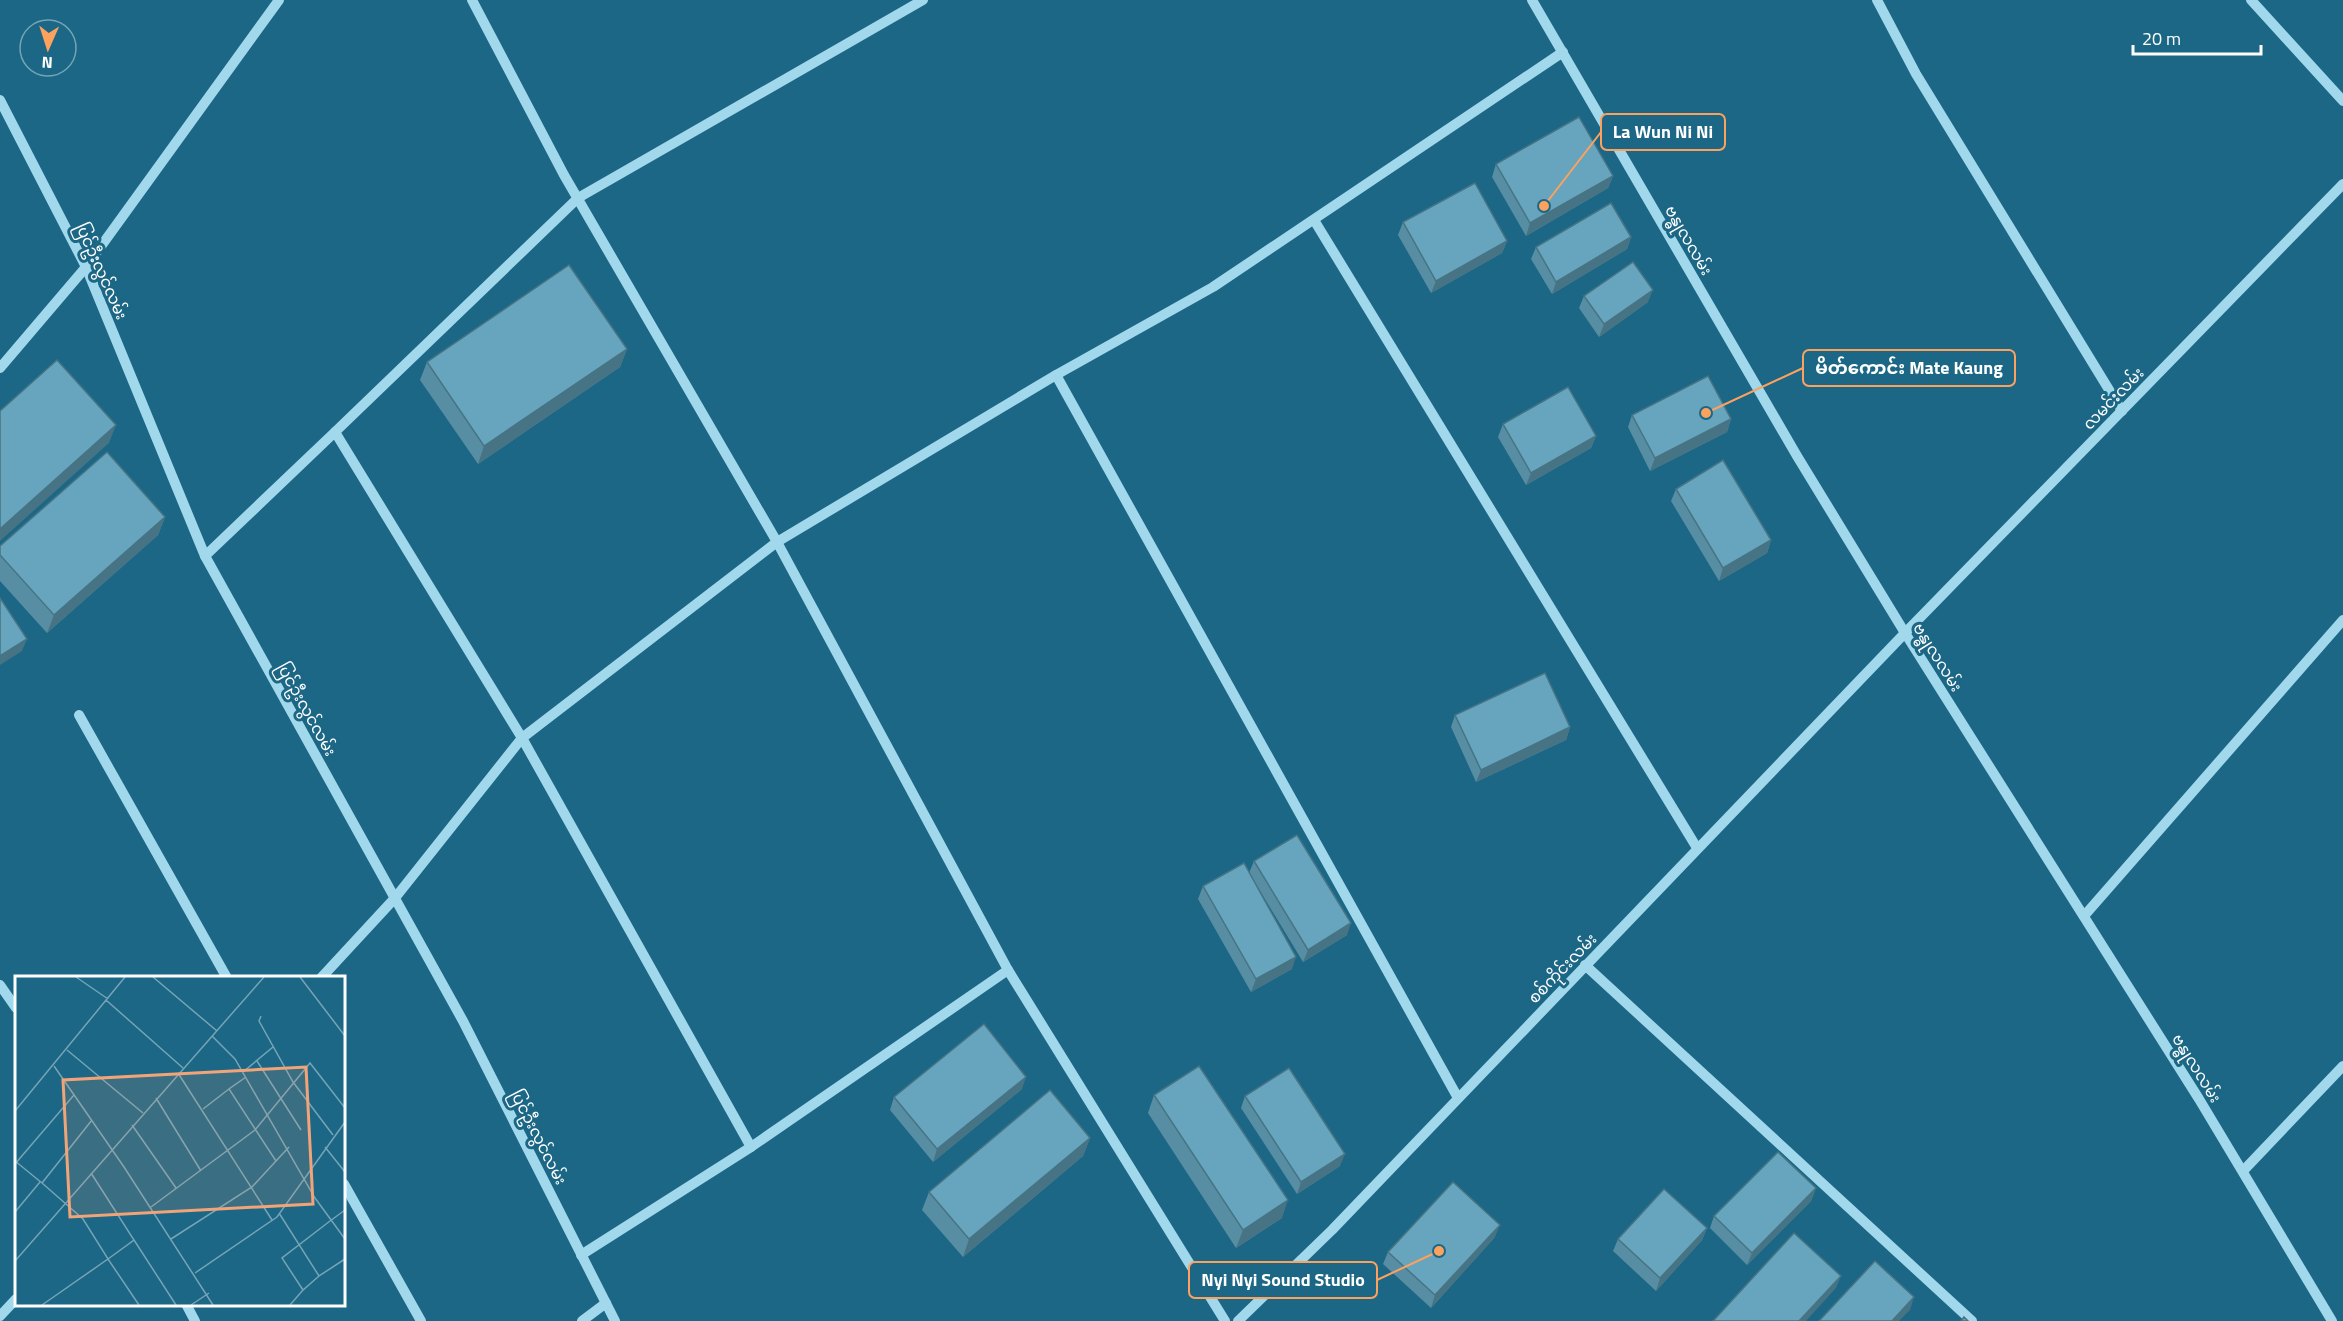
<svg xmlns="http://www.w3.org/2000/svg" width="2343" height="1321" viewBox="0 0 2343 1321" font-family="'Titillium Web','Noto Sans Myanmar',sans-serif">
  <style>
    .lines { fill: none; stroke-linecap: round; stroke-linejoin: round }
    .minor { stroke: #a1d8eb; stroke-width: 10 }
    .wall { fill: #588ea3 }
    .shaded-wall { fill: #477484 }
    .building { fill: #66a5bd; stroke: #477484; stroke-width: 1.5 }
    .labels { text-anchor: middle; stroke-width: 6; stroke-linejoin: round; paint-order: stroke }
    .street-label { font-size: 16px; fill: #fff; stroke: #1b6785 }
    .inset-road { fill: none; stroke: #76a4b6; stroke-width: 1.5 }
    .view { fill: #f2a479; fill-opacity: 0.15; stroke: #f2a479; stroke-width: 3 }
    .inset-edge { fill: none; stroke: #fff; stroke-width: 3 }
    .leader { fill: none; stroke: #fda25e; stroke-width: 2 }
    .callout-dot { fill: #fda25e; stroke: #1b6785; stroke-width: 2 }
    .callout { fill: #1b6785; stroke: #fda25e; stroke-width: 2 }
    .callout-label { font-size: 18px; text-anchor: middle; font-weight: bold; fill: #fff }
  </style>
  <rect width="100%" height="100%" fill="#1b6785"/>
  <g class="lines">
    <!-- minor -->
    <g class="minor">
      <path d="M472 0 564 175 777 542 1008 970 1225 1321"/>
      <path d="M1532 0 1797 456 1905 633 2199 1099 2332 1321"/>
      <path d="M1877 0 1916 74 2122 411"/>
      <path d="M2251 0 2343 101"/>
      <path d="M0 100 86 267 205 556 463 1021 615 1321"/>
      <path d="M1314 220 1697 848"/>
      <path d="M0 368 86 267 279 0"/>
      <path d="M1056 375 1458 1098"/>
      <path d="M335 432 578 198 923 0"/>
      <path d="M205 556 335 432 522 738 751 1147 581 1255"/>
      <path d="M79 715 227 978"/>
      <path d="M2084 916 2343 620"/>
      <path d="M1585 965 1972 1321"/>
      <path d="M321 978 395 898 522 738 777 542 1056 375 1213 287 1563 52"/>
      <path d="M0 985 16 1008"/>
      <path d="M751 1147 1008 970"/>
      <path d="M2243 1171 2343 1066"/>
      <path d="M344 1184 421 1321"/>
      <path d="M186 1304 195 1321"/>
      <path d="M0 1316 16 1299"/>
      <path d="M582 1321 606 1303"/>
      <path d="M1238 1321 1332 1230 1905 633 2343 184"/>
    </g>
  </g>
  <!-- wall -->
  <g class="wall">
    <path d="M1496 164 1613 176 1608 188 1526 236 1492 177Z"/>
    <path d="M1403 222 1507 241 1502 253 1431 293 1398 235Z"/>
    <path d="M1631 237 1627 249 1552 294 1531 259 1536 247Z"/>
    <path d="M1584 296 1648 302 1599 337 1579 308Z"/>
    <path d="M627 349 620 367 478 464 420 380 427 362Z"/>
    <path d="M1632 415 1731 419 1727 432 1650 471 1628 427Z"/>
    <path d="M1503 424 1596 436 1591 448 1526 485 1498 437Z"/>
    <path d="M1676 489 1771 540 1767 553 1719 581 1671 501Z"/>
    <path d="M165 517 158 535 47 633 0 581V546Z"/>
    <path d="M1455 715 1570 727 1566 740 1476 782 1451 727Z"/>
    <path d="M1254 861 1347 935 1303 962 1254 881 1292 969 1251 992 1198 899 1203 886 1249 873Z"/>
    <path d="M1022 1089 933 1162 890 1110 894 1097Z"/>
    <path d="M1154 1095 1282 1218 1236 1248 1148 1113Z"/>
    <path d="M1245 1096 1340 1166 1297 1194 1241 1108Z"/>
    <path d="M1090 1138 1083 1156 963 1257 922 1210 929 1192Z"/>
    <path d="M1816 1188 1811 1201 1747 1265 1710 1228 1714 1216Z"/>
    <path d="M1707 1228 1702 1240 1656 1291 1613 1251 1618 1239Z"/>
    <path d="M1495 1237 1431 1308 1383 1264 1388 1252Z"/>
  </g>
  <!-- shaded-wall -->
  <g class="shaded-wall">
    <path d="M1613 176 1608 188 1526 236 1530 223Z"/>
    <path d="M1631 237 1627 249 1552 294 1556 282Z"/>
    <path d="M1507 241 1502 253 1431 293 1436 281Z"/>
    <path d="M1653 290 1648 302 1599 337 1604 324Z"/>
    <path d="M627 349 620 367 478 464 484 446Z"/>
    <path d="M1731 419 1727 432 1650 471 1655 458Z"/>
    <path d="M116 425 109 443 0 541V529Z"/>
    <path d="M1596 436 1591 448 1526 485 1531 473Z"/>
    <path d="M165 517 158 535 47 633 54 615Z"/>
    <path d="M1771 540 1767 553 1719 581 1723 568Z"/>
    <path d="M27 639 22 651 0 665V656Z"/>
    <path d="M1570 727 1566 740 1476 782 1481 770Z"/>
    <path d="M1351 923 1347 935 1303 962 1308 950Z"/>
    <path d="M1296 957 1292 969 1251 992 1256 979Z"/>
    <path d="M1026 1077 1022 1089 933 1162 937 1149Z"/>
    <path d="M1090 1138 1083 1156 963 1257 969 1239Z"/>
    <path d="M1345 1154 1340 1166 1297 1194 1301 1182Z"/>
    <path d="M1816 1188 1811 1201 1747 1265 1752 1253Z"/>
    <path d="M1288 1200 1282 1218 1236 1248 1243 1230Z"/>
    <path d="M1500 1225 1495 1237 1431 1308 1435 1295Z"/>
    <path d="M1707 1228 1702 1240 1656 1291 1660 1278Z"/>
    <path d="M1841 1276 1836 1288 1806 1321H1799Z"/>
    <path d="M1914 1297 1910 1310 1899 1321H1892Z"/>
  </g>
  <!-- building -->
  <g class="building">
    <path d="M1579 117 1613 176 1530 223 1496 164Z"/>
    <path d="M1475 183 1507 241 1436 281 1403 222Z"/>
    <path d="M1611 203 1631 237 1556 282 1536 247Z"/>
    <path d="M1633 262 1653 290 1604 324 1584 296Z"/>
    <path d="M569 265 627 349 484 446 427 362Z"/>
    <path d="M57 360 116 425 0 529V411Z"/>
    <path d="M1708 376 1731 419 1655 458 1632 415Z"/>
    <path d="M1568 387 1596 436 1531 473 1503 424Z"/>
    <path d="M107 452 165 517 54 615 0 555V546Z"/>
    <path d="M1723 460 1771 540 1723 568 1676 489Z"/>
    <path d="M0 598 27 639 0 656Z"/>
    <path d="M1545 673 1570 727 1481 770 1455 715Z"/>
    <path d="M1297 835 1351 923 1308 950 1254 861Z"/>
    <path d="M1244 863 1296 957 1256 979 1203 886Z"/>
    <path d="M984 1024 1026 1077 937 1149 894 1097Z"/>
    <path d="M1199 1066 1288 1200 1243 1230 1154 1095Z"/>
    <path d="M1289 1068 1345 1154 1301 1182 1245 1096Z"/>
    <path d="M1050 1090 1090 1138 969 1239 929 1192Z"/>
    <path d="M1778 1152 1816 1188 1752 1253 1714 1216Z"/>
    <path d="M1453 1182 1500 1225 1435 1295 1388 1252Z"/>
    <path d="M1664 1189 1707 1228 1660 1278 1618 1239Z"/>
    <path d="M1794 1233 1841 1276 1799 1321H1713Z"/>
    <path d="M1875 1261 1914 1297 1892 1321H1819Z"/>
    <path d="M1964 1317 1968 1321H1961Z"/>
  </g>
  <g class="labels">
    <!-- street labels -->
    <g class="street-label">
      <text transform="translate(1689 240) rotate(60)" y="6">ဗန္ဓုလလမ်း</text>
      <text transform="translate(102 271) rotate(66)" y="6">ပြင်ဦးလွင်လမ်း</text>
      <text transform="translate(2113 398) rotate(-46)" y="6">လမင်းလမ်း</text>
      <text transform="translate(1938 657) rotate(58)" y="6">ဗန္ဓုလလမ်း</text>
      <text transform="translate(307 709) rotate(61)" y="6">ပြင်ဦးလွင်လမ်း</text>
      <text transform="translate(1562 968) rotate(-46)" y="6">စစ်ကိုင်းလမ်း</text>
      <text transform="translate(2197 1068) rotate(58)" y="6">ဗန္ဓုလလမ်း</text>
      <text transform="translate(539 1137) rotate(63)" y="6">ပြင်ဦးလွင်လမ်း</text>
    </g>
  </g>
  <!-- overview -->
  <g transform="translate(15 976)">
    <rect width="330" height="330" fill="#1b6785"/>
    <path class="inset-road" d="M61 1 93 23M138 1 202 55M285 1 330 60M91 24 168 92M246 40 244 45 278 106 318 159M197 60 220 83 300 222 330 263M52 74 128 137M242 85 286 154M39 90 109 191 198 329M228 96 258 71M163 97 257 244M231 101 214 113 261 185 274 171M141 122 186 195M188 133 214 113M0 135 110 1M117 149 161 212M310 171 330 196M0 185 27 207M0 188 59 119M76 197 119 264 93 283 68 243 27 207 77 144M136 231 240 154 295 87 330 132M0 236 25 206M264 237 304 300 330 283M315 245 330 234M156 263 237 211 261 185M119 264 161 329M0 285 249 1M180 297 262 241 330 146M304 300 288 314 267 282 315 245M27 329 93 283 124 329M176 329 194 317M275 329 288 314"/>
    <path class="view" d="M291 91 298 228 55 241 48 104Z"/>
    <rect width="330" height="330" class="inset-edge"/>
  </g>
  <!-- callouts -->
  <path class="leader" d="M1544 206L1601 132M1706 413L1803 368M1439 1251L1377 1280"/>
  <g class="callout-dot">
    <circle cx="1544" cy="206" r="6"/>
    <circle cx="1706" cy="413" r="6"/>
    <circle cx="1439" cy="1251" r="6"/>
  </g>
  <g class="callout">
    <rect x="1601" y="114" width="124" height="36" rx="6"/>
    <rect x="1803" y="350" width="212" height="36" rx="6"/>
    <rect x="1189" y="1262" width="188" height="36" rx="6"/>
  </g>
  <g class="callout-label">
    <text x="1663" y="138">La Wun Ni Ni</text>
    <text x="1909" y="374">မိတ်ကောင်း Mate Kaung</text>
    <text x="1283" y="1286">Nyi Nyi Sound Studio</text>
  </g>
  <!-- north arrow -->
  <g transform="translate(48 48) rotate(183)"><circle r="28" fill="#1b6785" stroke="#76a4b6" stroke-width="1.5"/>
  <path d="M0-4.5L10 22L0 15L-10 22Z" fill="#fda25e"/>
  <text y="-9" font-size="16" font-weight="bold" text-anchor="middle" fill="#ffffff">N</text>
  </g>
  <!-- scale -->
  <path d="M2133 45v9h128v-9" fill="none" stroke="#ffffff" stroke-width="3"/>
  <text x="2142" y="45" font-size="18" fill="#ffffff" stroke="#1b6785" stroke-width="4.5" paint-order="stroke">20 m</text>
</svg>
